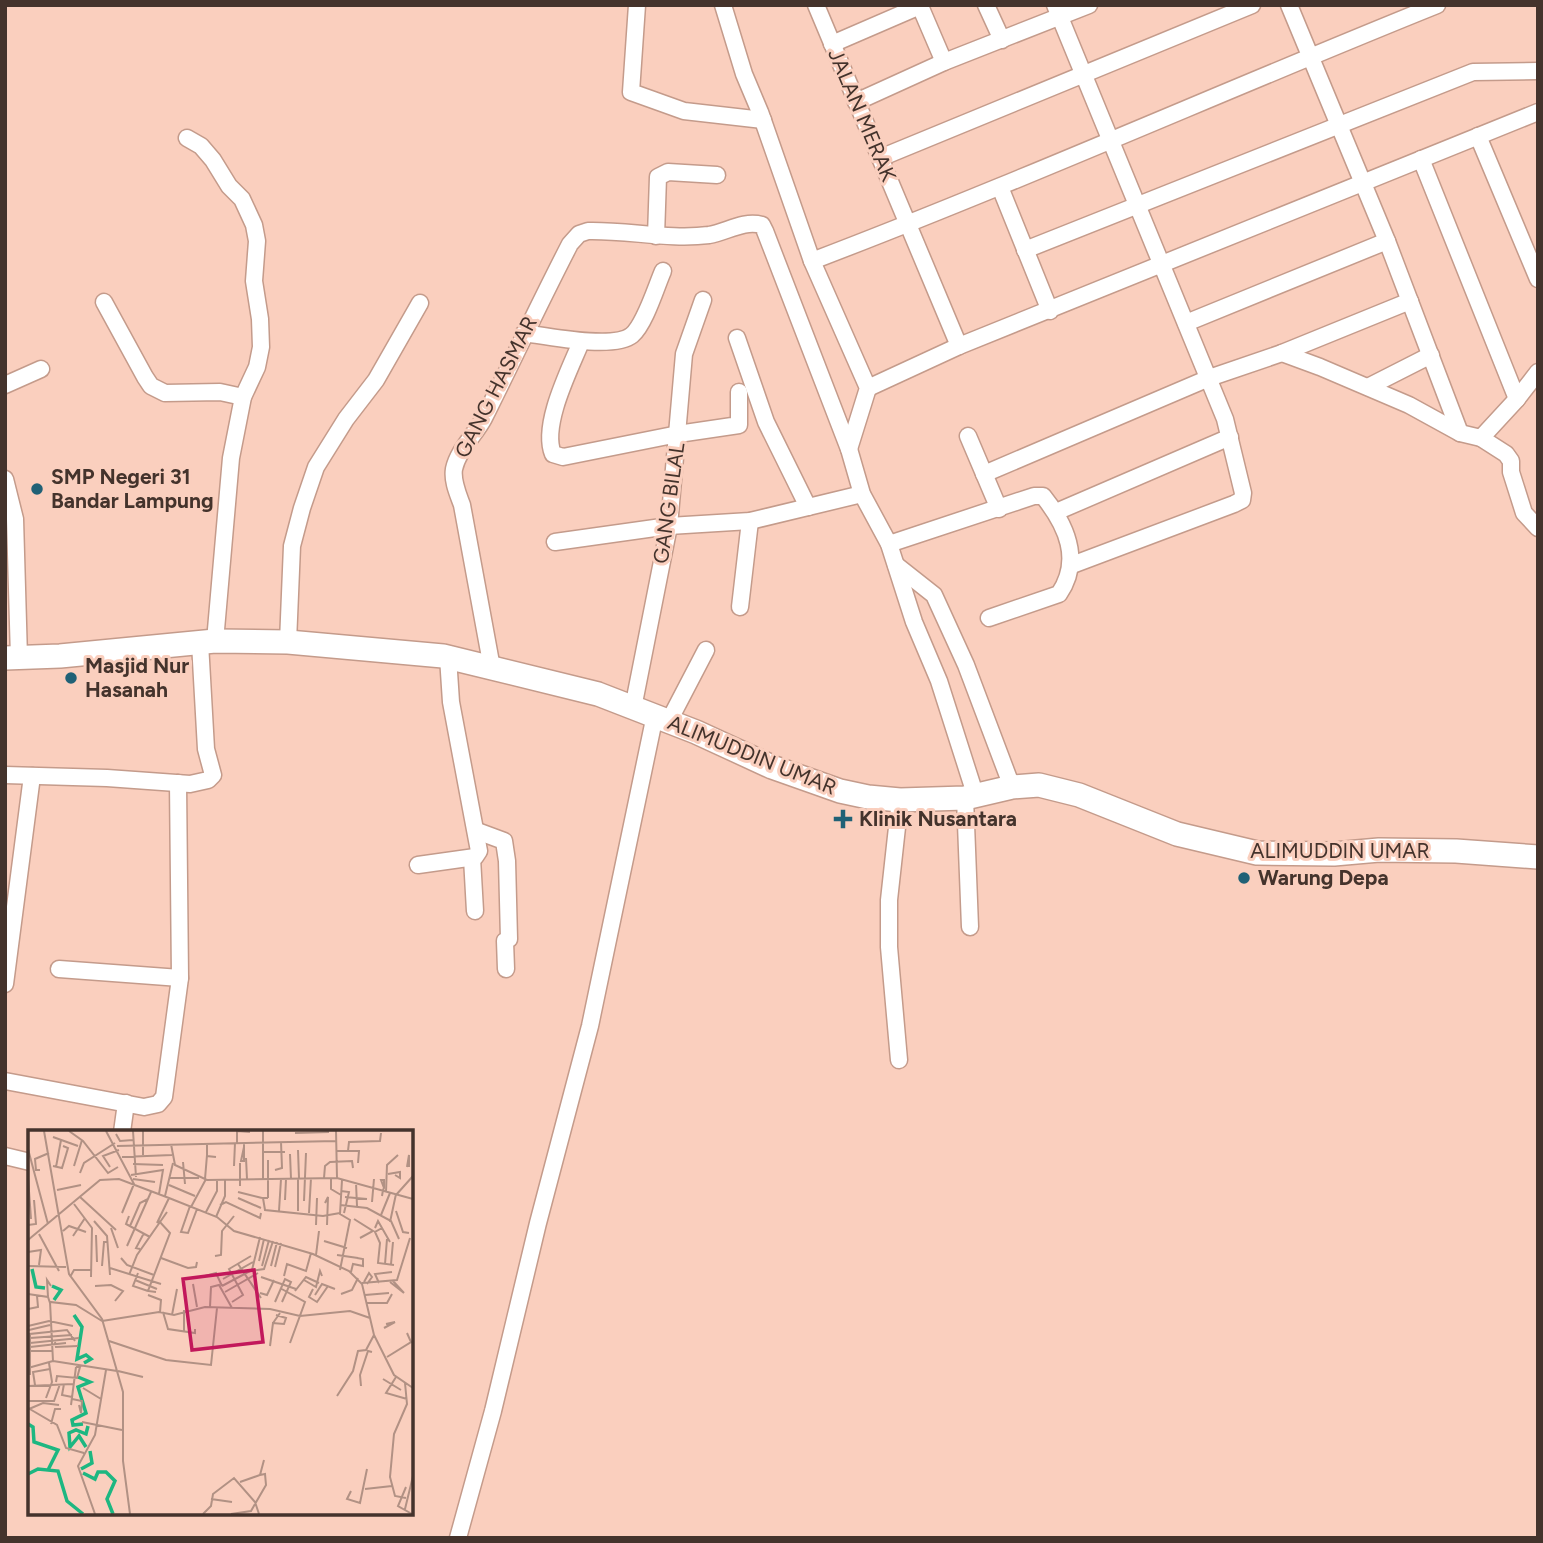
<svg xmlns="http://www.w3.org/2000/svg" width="1543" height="1543" viewBox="0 0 1543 1543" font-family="Figtree,sans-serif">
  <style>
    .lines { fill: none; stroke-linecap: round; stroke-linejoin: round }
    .street-casing { stroke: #c49b8b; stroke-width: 19 }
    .secondary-casing { stroke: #c49b8b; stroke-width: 26 }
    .street { stroke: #fff; stroke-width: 16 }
    .secondary { stroke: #fff; stroke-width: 23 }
    .poi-dot { fill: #206176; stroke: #facfbe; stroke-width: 2.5 }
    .labels { text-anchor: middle; stroke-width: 6; stroke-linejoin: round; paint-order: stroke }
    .street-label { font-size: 21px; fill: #44332c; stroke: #facfbe }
    .poi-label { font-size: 21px; font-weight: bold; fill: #44332c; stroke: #facfbe; text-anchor: start }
    .inset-river { fill: none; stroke: #1db781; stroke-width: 3.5 }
    .inset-road { fill: none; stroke: #b19184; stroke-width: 2 }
    .view { fill: #c2185b; fill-opacity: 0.15; stroke: #c2185b; stroke-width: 3.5 }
    .inset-edge { fill: none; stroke: #44332c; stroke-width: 3.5 }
  </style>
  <rect width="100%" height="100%" fill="#facfbe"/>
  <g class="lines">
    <defs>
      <g id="street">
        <path d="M637 5 631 92 684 111 763 120"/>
        <path d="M723 5 744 74 760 112 812 261 868 388 849 449"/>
        <path d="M816 5 959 346"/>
        <path d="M986 5 1002 40"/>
        <path d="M1055 5 1225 419 1243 493 1242 500 1234 504 1072 565"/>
        <path d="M1289 5 1387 241 1460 433"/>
        <path d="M832 44 920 6 944 62"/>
        <path d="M856 102 944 62 1089 5"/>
        <path d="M1478 136 1538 279"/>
        <path d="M187 138 201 146 213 160 229 186 242 199 254 225 257 241 254 281 260 319 261 347 257 367 243 397 231 458 215 641"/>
        <path d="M880 158 1252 5"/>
        <path d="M1421 159 1517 399"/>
        <path d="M1000 187 1050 311"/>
        <path d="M656 236 658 177 668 172 717 175"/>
        <path d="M1025 250 1473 72 1538 71"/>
        <path d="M812 261C1022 181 1228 89 1437 5"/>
        <path d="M104 302 145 377 151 386 165 393 220 392 243 397"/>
        <path d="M1186 323 1387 241"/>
        <path d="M524 333C546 336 614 350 632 335 645 324 656 287 663 271"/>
        <path d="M737 338 766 422 808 507"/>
        <path d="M581 342C570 369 541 425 553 454L563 457 678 434 739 425V392"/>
        <path d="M1282 353 1320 367 1409 405 1460 433 1481 438 1506 454 1511 461V472L1524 513 1538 528"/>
        <path d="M5 385 41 369"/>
        <path d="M1368 387 1431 355"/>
        <path d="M868 388 959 346 1538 112"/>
        <path d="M968 436 999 509"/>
        <path d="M1481 438 1517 399 1538 372"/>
        <path d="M984 474 1209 378 1282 353 1410 301"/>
        <path d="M5 479 15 519 19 658"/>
        <path d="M1056 512 1230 437"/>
        <path d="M555 542 669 526 750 521 862 494"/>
        <path d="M889 544 1034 496H1043C1067 526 1082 560 1059 594L989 618"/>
        <path d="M896 565 934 595 966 665 1012 787"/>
        <path d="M740 607 750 521"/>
        <path d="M288 642 292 546 302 508 316 467 346 419 376 380 420 303"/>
        <path d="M492 668 462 505C458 494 452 481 454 469 458 450 475 435 484 418 513 360 540 302 570 244L579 234 588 231C628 230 669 240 709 235 727 232 743 220 762 225L765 231 849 449 862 494 889 544 914 622 939 681 976 797"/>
        <path d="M633 708 669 526 684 354 703 300"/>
        <path d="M669 721 706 650"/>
        <path d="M5 775 107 778 190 784 208 780 213 775 206 749 200 643"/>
        <path d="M965 798 970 927"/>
        <path d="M477 831 504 841 507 861 509 939 505 941 506 969"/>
        <path d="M472 858 475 911"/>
        <path d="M418 865 475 857 479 851 451 702 448 657"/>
        <path d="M59 969 180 978"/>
        <path d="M5 984 32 776"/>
        <path d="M899 1060 889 947V900L900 800"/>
        <path d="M5 1081 144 1107 158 1104 164 1097 180 978 178 783"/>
        <path d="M122 1132 126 1103"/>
        <path d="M5 1156 30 1162"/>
        <path d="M458 1538 493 1411 538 1223 590 1026 655 715"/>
      </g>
      <path id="secondary" d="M5 658 60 656 215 641 288 642 443 656 598 694 696 732 772 767 840 791 868 797 900 800 965 798 1012 787 1039 785 1079 795 1177 834 1257 853 1334 854 1379 850 1456 851 1538 857"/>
    </defs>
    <!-- street casing -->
    <use href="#street" class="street-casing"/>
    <!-- secondary casing -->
    <use href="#secondary" class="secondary-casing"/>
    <!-- street -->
    <use href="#street" class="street"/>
    <!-- secondary -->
    <use href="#secondary" class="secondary"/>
  </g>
  <!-- markers -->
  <g class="poi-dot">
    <circle cx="37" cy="489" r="7"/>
    <circle cx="71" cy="678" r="7"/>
    <path d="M839.5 808.5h7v7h7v7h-7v7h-7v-7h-7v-7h7z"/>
    <circle cx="1244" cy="878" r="7"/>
  </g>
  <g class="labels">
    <!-- street labels -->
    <g class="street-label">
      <text transform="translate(862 115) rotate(67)" y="7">JALAN MERAK</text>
      <text transform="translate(496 387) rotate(-63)" y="7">GANG HASMAR</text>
      <text transform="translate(669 503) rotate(-82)" y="7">GANG BILAL</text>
      <text transform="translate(752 755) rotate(22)" y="7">ALIMUDDIN UMAR</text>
      <text x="1340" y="858">ALIMUDDIN UMAR</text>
    </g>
    <!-- poi labels -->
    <g class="poi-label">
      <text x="51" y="484">SMP Negeri 31<tspan x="51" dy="24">Bandar Lampung</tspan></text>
      <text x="85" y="673">Masjid Nur<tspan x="85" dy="24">Hasanah</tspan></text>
      <text x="859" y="826">Klinik Nusantara</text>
      <text x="1258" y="885">Warung Depa</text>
    </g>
  </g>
  <!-- overview -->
  <g transform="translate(28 1130)">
    <rect width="385" height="385" fill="#facfbe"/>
    <path class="inset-river" d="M4 139 8 157 17 158M24 156 33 160 26 170M46 185 54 197 49 229 58 225 63 229 56 233M50 247 62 252 50 257 58 283 44 290 45 295 55 294M0 294 5 297 6 312 30 320 20 340M58 317 51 306 42 317 41 303 48 300 58 304 60 296M53 339 64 333 62 321M55 343 67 349 70 342H78L87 351 79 369 85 384M0 344 10 339 30 341 39 371 55 384"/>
    <path class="inset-road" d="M16 1 41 144 74 189 95 262V331L102 384M41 1 55 11 80 43 90 37M78 1 106 54 94 83M105 1 108 47M235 1V49M308 1 309 48M267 3 301 2M88 4 92 11 105 10M25 7 50 16M179 13V26L188 27M209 13V1L222 2M216 13V31H213L216 17M143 14 147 35 179 50 309 48 385 69M89 16 308 11M0 19 20 94M270 20 271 48M308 21H331L330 33M320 21 321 12 352 11 353 3M235 22H257M262 24 263 49M115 25V1M94 27 144 25M218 28 219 49M155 32 157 54M212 33V56M105 34 135 35M25 36 34 38 40 18 35 16M46 36 54 10M206 36 207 13M28 37 33 10M82 37 75 26 91 20M379 37 381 25V37M12 40H8L7 29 21 23M247 40 254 38 253 12M52 43 56 33 87 13M360 44 372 42V48L367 45M103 45 135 40 131 64M0 47 3 89M142 48H171M296 48 297 36 302 32 324 31 325 38M303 48V59L313 65M105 49 127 52M177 49 179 25M328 53 329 76M141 55 167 66M29 60 53 55M313 61 321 62 316 83M210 62 234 68M358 62 359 35 370 25M368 65 385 46M137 66 145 33M354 66 355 60 356 58V50H353L356 58M52 67 88 100M317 67 339 69M210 68 233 78M240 68H235L237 80 295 86 312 83M240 68V30M257 70 258 49M276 71 278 23M344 72 346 49M297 73 300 67 299 95M46 74 64 98 63 147M192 75 198 72 232 88 233 83M312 75 339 78 363 91 371 109M162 76 153 102 160 103 169 79M163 77 178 49M251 81 253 49M270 81V48M368 81 375 102 381 103M178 82 189 61V50M281 83 283 48M353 85 362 63M101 86 98 94 122 107M188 87 197 66V49M326 89 345 101 332 108M66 91 79 106 82 145M362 92 368 64M129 93 141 68M0 95 8 94 6 70M288 95 289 68M102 96 112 73 120 69M83 98 90 118M347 98 350 91 362 112M354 98 347 102 352 113 350 133 366 135M35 101 41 96 58 102M11 104 31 141M68 105 69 132M45 106 57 88M0 110 72 50 91 49 141 68 189 87 206 101 285 124 321 141 334 154 346 205 366 245 385 258M296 111 319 118M99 116 123 62M112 119 108 118 116 103M0 122 13 120 11 135M288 125 291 101M309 125 330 128M187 126 193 125 194 101 206 86M93 128 99 135 126 145M133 128 160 138 168 137 169 132M231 131 236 109M210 134 233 168M357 134 359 109M363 134 365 112M0 136 38 137M74 136 76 112H80M234 136 241 110M243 136 249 112M247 137 253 113M82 138 133 154M224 140 232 107M312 140 322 90 312 84 314 50M323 142 325 134 335 136V129L329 128M110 143 105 156 120 161M101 145 109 125 139 82M177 146 188 143 194 156M256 146 259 134 278 141 283 123M42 147 46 140H63M233 147 268 159M195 149 225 132M107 150 129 159M276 150 288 157 292 141 294 146M336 152 341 143 344 147 339 154M362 152 376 163 365 151M334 153 369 150 382 108M351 153 347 144 364 142M165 154 169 177M67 156 83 155 95 161 87 171M194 156 222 141 236 139 245 111M252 158 277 172 262 213M285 159 281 167 289 172 300 156M267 161 278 147 291 153M128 162 120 161 142 103 131 91M197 162 230 143M232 163 239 165 246 150M0 164 20 167 22 173M313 164 324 160 330 148M120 165 133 170 132 182M287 165 294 154 307 159M337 165 361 163M20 167 19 150 23 156M204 172 215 165 201 139 223 126M247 172 257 149 263 152 254 172M338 173H359L364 164M182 177 183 157 191 155 204 178M0 179 10 177 9 166M135 182 140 199 167 203V199M144 185 149 159M74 191 131 182 146 185 177 177 242 179 272 186 322 181 342 188M244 193 256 194 258 188 248 185M0 196 21 191 45 196M356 198 367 192 358 194M1 200 22 195M156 202V180M2 208 44 205M81 211 138 230 183 235 189 178M27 212 28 217 50 216M2 213 51 208M242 216 245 193 252 183M2 217 38 213M0 221H25M359 227 383 212 379 203M25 231 89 241M0 238 25 231 22 172 48 175 74 191M90 241 115 247M2 245V204L39 200 47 211M368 247 358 263 379 269M355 249 373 260M28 252 29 246 49 248 52 237H48M377 253 379 274 366 304 362 347 367 366 378 368M36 254 34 265 44 267M7 255 5 242 22 239M0 256 45 254M333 256 332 245 340 221 344 222M55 258 73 269M309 266 325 241 330 221 338 220 346 205M18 268 24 252 21 233M44 269 54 271 53 283 51 275M0 271H26L32 254M43 275 48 237M0 278 29 295 38 318 56 323M1 279 15 273 31 275M54 292 94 300M23 294 27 279H33M212 352 232 345 236 330M378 357 370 376 384 384M337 359 364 356M323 361 319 369 332 373 339 339M183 369 204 372M377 379 385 346M67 384 50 336 67 305 78 240M175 384 183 376 185 364 206 348 227 372 231 384M203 384 223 381 238 355 237 344 232 345"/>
    <path class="view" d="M226 140 235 212 164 220 155 149Z"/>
    <rect width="385" height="385" class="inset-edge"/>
  </g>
  <!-- border -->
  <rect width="1543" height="1543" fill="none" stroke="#44332c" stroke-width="14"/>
</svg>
